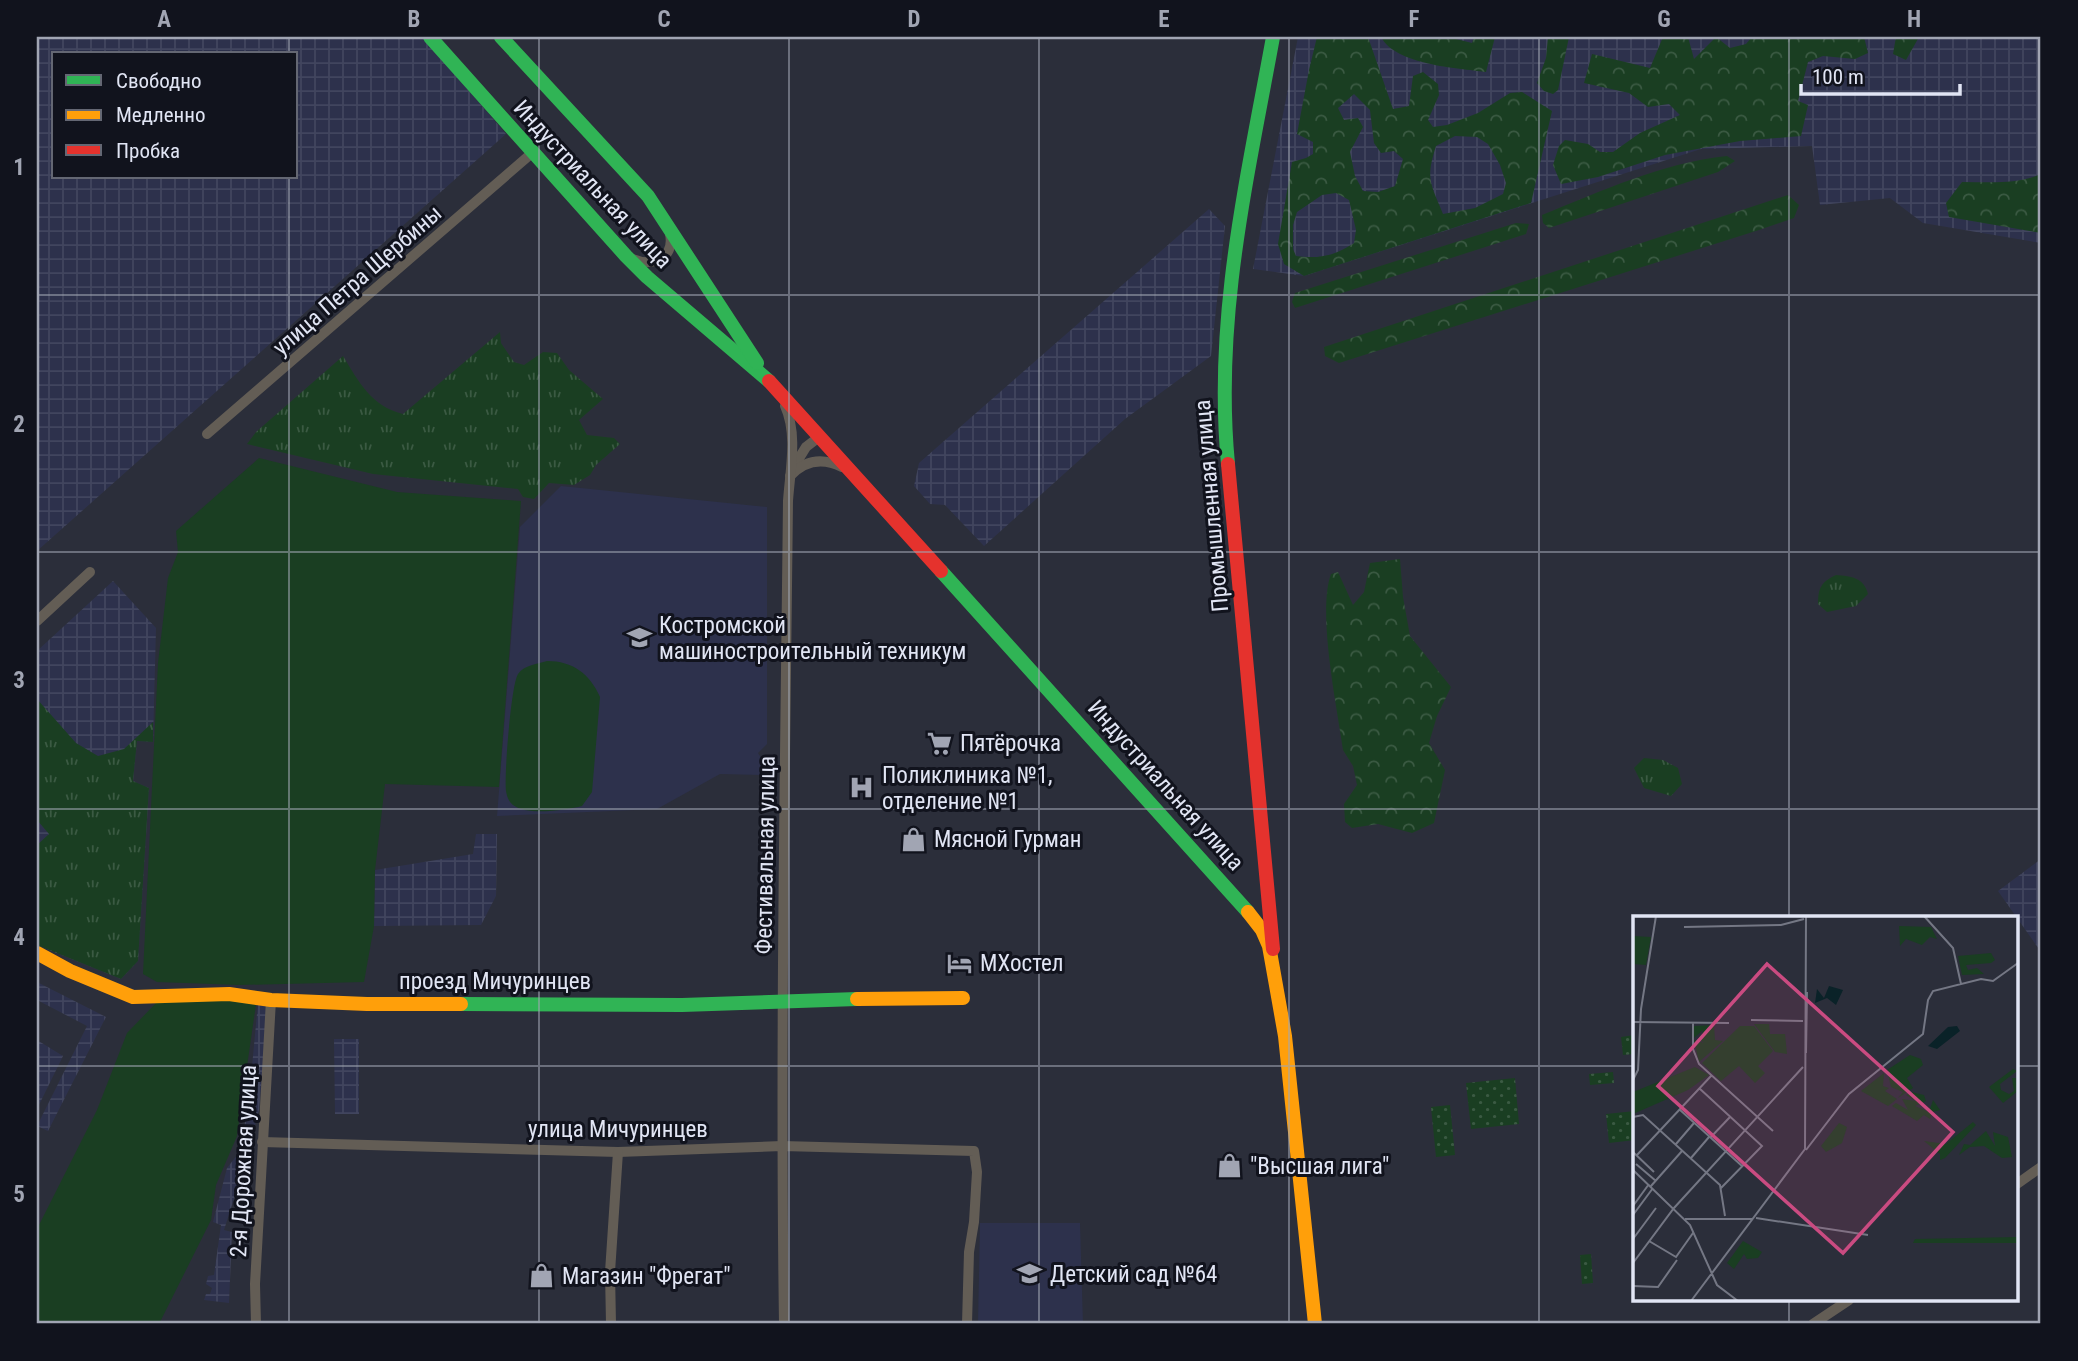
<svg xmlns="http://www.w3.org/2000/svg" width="2078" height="1361" viewBox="0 0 2078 1361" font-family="'Roboto Condensed',sans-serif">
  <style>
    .built { fill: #2d314c }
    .industrial { fill: url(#industrial-grid); fill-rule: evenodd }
    .grass { fill: url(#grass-tufts) }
    .forest { fill: url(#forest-crowns); fill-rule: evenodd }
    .park { fill: url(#park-dots) }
    .garden { fill: #1a3e22 }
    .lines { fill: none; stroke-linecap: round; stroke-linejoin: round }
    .street { stroke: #635d55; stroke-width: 10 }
    .fast { stroke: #30b455; stroke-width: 14 }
    .slow { stroke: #ff9f0a; stroke-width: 14 }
    .jam { stroke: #e5322d; stroke-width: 14 }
    .grid { fill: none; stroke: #a1a5b3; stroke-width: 2; stroke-opacity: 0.55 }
    .labels { text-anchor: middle; stroke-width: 6; stroke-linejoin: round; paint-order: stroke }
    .street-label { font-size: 23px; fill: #e1e5f4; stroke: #11131d }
    .poi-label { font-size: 23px; fill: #e1e5f4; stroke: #11131d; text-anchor: start }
    .inset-road { fill: none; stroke: #747784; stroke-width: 2 }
    .view { fill: #ca4b81; fill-opacity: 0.15; stroke: #ca4b81; stroke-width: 3.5 }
    .inset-edge { fill: none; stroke: #e1e5f4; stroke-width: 3.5 }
    .neatline { fill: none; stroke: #a1a5b3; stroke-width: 2.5 }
    .grid-label { font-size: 23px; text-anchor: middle; font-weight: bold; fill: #a1a5b3 }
  </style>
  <defs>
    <pattern id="industrial-grid" width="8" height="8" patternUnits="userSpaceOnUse" patternTransform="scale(1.75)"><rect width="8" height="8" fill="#2d314c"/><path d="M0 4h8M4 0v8" fill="none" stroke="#41455e"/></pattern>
    <pattern id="grass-tufts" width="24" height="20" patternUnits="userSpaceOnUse" patternTransform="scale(1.75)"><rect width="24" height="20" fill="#1a3e22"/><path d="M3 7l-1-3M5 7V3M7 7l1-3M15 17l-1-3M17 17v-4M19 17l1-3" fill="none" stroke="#3b5a43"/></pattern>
    <pattern id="forest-crowns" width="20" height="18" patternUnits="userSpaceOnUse" patternTransform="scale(1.75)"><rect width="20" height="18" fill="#1a3e22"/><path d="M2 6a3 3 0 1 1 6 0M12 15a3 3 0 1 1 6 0" fill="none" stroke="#3b5a43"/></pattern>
    <pattern id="park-dots" width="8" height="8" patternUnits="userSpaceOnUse" patternTransform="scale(1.75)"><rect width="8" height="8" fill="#1a3e22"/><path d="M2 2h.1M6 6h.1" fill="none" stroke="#3b5a43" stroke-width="1.8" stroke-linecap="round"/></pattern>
  </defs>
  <rect width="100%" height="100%" fill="#2b2e3a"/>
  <!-- built -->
  <g class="built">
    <path d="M561 486 767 507V744L758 753 763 761 762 775 720 774 657 809 497 816 520 527Z"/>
    <path d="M980 1223H1080L1083 1324H978Z"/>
  </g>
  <!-- industrial -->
  <g class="industrial">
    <path d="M37 37H423L506 134 37 551ZM54 54H296V177H54Z"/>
    <path d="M1298 37H2041V243L1923 223 1890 198 1820 205 1812 146 1701 149 1304 276 1253 269Z"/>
    <path d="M1209 209 1225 226 1211 356 1125 419 984 546 945 505 930 504 914 486 919 463Z"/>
    <path d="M113 581 156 628 153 742 137 741 133 781 149 788 138 961 121 979 37 945V651Z"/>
    <path d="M476 834H497L496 896 481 925 374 926 375 870 473 854Z"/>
    <path d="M2041 859V952L1998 891Z"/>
    <path d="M37 982 106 1017 48 1131 37 1126 87 1026 37 1000Z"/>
    <path d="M258 1003 269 1004 259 1110 245 1164 224 1230 232 1232 229 1303 204 1300 206 1294H210L212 1288 206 1284 208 1276 214 1275 221 1225 213 1222 227 1168 238 1154 248 1109Z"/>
    <path d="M334 1039H359V1114H335Z"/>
    <path d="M37 1040 63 1056 37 1109Z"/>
  </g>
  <!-- grass -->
  <g class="grass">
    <path d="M500 332 501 343 514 362 524 365 543 352 557 353 569 370 603 399 579 420 587 435 614 438 620 444 596 465 590 475 574 485 549 483 534 499 523 497 518 489 373 474 247 444 256 432 343 356C359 382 371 406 403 414Z"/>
    <path d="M1836 575C1852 576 1864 578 1868 594L1856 606 1827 612 1818 604C1818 588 1821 582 1836 575Z"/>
    <path d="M37 699 76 743 98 756 124 749 153 722V742L137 741 133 781 149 788 138 961 121 979 37 945V845L49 834 37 820Z"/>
    <path d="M1644 758 1663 760 1678 768 1682 784 1671 796 1644 788 1634 768Z"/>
  </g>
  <!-- forest -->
  <g class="forest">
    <path d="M1317 37H1368L1393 109 1409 106 1413 76 1423 72 1438 84 1439 95 1428 120 1433 127 1447 125 1478 113 1510 93 1522 92 1552 111 1531 203 1304 276 1284 264 1278 244 1292 162 1306 158 1313 154V142L1297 134 1309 70ZM1354 94 1370 110 1374 143 1381 153 1394 151 1403 159 1395 186 1378 192 1363 191 1355 176 1350 152 1363 127 1358 118 1344 120 1338 108ZM1455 136 1477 137 1488 144 1500 165 1506 183 1503 194 1475 208 1443 214C1431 184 1425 180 1436 146ZM1336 193 1349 200 1356 230 1354 243C1334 256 1320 259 1296 256L1293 249V225L1297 212 1322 195Z"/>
    <path d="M1381 37H1448L1472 43 1474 37H1495L1486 72C1457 68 1396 65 1381 37Z"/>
    <path d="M1548 37H1569L1558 90 1553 94 1544 91 1537 83 1546 58Z"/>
    <path d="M1663 37H1688L1694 59 1716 37 1730 48 1746 44 1752 37H1864L1868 53 1855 59 1823 56 1808 62 1798 101 1808 105 1801 136 1740 141 1665 155 1598 177 1561 184 1553 165 1559 146 1565 140 1588 144 1600 152H1613L1640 133 1680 115 1669 104 1648 107 1629 93 1584 83 1592 54 1650 68Z"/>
    <path d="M1896 37H1919L1906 60 1893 54Z"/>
    <path d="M1727 156 1735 161 1718 172 1549 228 1543 223 1542 215C1602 191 1661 163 1727 156Z"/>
    <path d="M2041 174V233L1949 217 1946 203 1962 182C1988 182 2017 185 2041 174Z"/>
    <path d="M1788 195 1799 205 1794 218 1759 230 1339 363 1325 356 1324 347Z"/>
    <path d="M1516 223 1529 224 1526 234 1295 308 1292 302 1295 293Z"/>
    <path d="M1400 559 1403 597 1410 636 1451 687 1437 716 1429 743 1445 770 1434 823 1412 833 1378 824 1352 828 1345 822 1344 804 1357 785 1353 766 1343 750C1337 707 1317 612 1331 574L1338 572 1353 605 1364 592 1370 563Z"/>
  </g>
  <!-- park -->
  <g class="park">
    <path d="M1635 1035V1054L1623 1055 1621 1037Z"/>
    <path d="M1613 1072 1614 1083 1590 1085 1589 1074Z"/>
    <path d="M1515 1078 1519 1124 1471 1129 1466 1083Z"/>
    <path d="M1450 1105 1455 1155 1436 1157 1431 1107Z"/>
    <path d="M1635 1111V1140L1609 1143 1606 1114Z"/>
    <path d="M1591 1254 1593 1283 1582 1284 1580 1255Z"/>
  </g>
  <!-- garden -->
  <g class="garden">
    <path d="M259 458 397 492 521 501 499 787 385 784 375 870 374 926 364 982 239 985 157 982 143 974 158 663 168 578 178 552 176 531Z"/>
    <path d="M547 661C573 661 590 674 600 697L592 792 582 806C566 810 527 816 513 805 509 802 507 797 506 791 504 776 511 685 518 674 524 665 538 664 547 661Z"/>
    <path d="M242 999 256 1004 237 1136 216 1185 211 1220 159 1324H37V1229L97 1110 127 1033 158 1001Z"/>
  </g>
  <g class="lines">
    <!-- street -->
    <g class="street">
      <path d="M633 259C652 267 675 259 670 234"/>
      <path d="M207 434 532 153"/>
      <path d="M793 468 806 447 819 437"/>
      <path d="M790 476C805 460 822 457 842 467"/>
      <path d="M37 621 90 572"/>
      <path d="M262 1142 618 1152 782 1146 974 1151 977 1172 974 1222 969 1252 967 1324"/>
      <path d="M2017 1184 2041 1167"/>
      <path d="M256 1324 255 1284 271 1000"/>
      <path d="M611 1324 610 1272 618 1152"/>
      <path d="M784 1324C780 1050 785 775 788 501 790 471 798 434 785 406"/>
      <path d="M1813 1324 1849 1300"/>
    </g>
    <!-- fast -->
    <g class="fast">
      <path d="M430 37 626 256 647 277 769 381"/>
      <path d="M501 37 648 196 757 363"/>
      <path d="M1228 464C1214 318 1247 180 1273 37"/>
      <path d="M941 571 1248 912"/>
      <path d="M461 1004 682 1005 857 999"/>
    </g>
    <!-- slow -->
    <g class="slow">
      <path d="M1248 912 1262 930 1269 946 1285 1036 1315 1324"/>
      <path d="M37 953 70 971 133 997 229 994 271 1000 367 1004H461"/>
      <path d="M857 999 963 998"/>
    </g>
    <!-- jam -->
    <g class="jam">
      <path d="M769 381 941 571"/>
      <path d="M1228 464 1273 949"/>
    </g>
  </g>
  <!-- grid -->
  <path class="grid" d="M289 37V54M539 37V1324M789 37V1324M1039 37V1324M1289 37V1324M1539 37V1324M1789 37V918M289 177V1324M37 295H2041M37 552H2041M37 809H2041M37 1066H1635M2017 1066H2041M1789 1300V1324"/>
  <!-- icons -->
  <defs>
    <symbol id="university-bare" viewBox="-9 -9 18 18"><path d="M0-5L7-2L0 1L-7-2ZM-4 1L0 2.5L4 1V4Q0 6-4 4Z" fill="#a1a5b3" stroke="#11131d" stroke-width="2.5" paint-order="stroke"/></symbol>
    <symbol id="supermarket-bare" viewBox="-9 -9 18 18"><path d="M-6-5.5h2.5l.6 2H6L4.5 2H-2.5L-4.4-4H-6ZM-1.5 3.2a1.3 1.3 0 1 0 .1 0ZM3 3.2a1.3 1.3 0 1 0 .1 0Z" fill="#a1a5b3" stroke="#11131d" stroke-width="2.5" paint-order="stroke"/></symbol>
    <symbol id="hospital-bare" viewBox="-9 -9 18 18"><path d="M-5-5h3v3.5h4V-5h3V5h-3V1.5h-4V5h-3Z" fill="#a1a5b3" stroke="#11131d" stroke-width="2.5" paint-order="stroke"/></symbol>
    <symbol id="shop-bare" viewBox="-9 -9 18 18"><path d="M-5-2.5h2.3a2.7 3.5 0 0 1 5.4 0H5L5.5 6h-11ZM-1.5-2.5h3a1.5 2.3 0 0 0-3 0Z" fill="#a1a5b3" stroke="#11131d" stroke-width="2.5" paint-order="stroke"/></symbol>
    <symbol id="hotel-bare" viewBox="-9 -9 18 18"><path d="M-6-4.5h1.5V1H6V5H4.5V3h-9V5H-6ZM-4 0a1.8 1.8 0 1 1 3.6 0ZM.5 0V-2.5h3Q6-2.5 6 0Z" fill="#a1a5b3" stroke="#11131d" stroke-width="2.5" paint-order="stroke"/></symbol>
    <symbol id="school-bare" viewBox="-9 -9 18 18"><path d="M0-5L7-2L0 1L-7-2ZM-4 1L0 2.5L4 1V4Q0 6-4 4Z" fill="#a1a5b3" stroke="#11131d" stroke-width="2.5" paint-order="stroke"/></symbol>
  </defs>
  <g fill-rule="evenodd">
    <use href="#university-bare" x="622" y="620" width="35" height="35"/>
    <use href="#supermarket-bare" x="922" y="726" width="35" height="35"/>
    <use href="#hospital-bare" x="844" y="770" width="35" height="35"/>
    <use href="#shop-bare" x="896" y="822" width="35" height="35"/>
    <use href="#hotel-bare" x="942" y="946" width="35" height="35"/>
    <use href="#shop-bare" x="1212" y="1148" width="35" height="35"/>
    <use href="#school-bare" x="1012" y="1256" width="35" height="35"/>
    <use href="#shop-bare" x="524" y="1258" width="35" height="35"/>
  </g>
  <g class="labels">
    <!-- street labels -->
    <g class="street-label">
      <text transform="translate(593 184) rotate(47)" y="8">Индустриальная улица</text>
      <text transform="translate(357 280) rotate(-41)" y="8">улица Петра Щербины</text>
      <text transform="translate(1211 506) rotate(-95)" y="8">Промышленная улица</text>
      <text transform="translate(1166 785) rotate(48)" y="8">Индустриальная улица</text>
      <text transform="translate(765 855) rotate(-89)" y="8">Фестивальная улица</text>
      <text x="495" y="989">проезд Мичуринцев</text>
      <text x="618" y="1137">улица Мичуринцев</text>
      <text transform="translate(243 1161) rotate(-87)" y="8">2-я Дорожная улица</text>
    </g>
    <!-- poi labels -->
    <g class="poi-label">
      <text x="659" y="633">Костромской<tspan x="659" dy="26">машиностроительный техникум</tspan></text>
      <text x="960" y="751">Пятёрочка</text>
      <text x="882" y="783">Поликлиника №1,<tspan x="882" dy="26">отделение №1</tspan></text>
      <text x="934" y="847">Мясной Гурман</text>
      <text x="980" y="971">МХостел</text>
      <text x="1250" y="1174">"Высшая лига"</text>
      <text x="1050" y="1282">Детский сад №64</text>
      <text x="562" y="1284">Магазин "Фрегат"</text>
    </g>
  </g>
  <!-- overview -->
  <g transform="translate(1633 916)">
    <rect width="385" height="385" fill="#2b2e3a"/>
    <path d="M121 108H136L137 118H152L154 138 142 136ZM81 109 82 124 90 125 66 146 61 124 71 127 65 122 69 119 70 114 61 122V110ZM110 325 129 336 125 342 114 343 111 338 101 353 94 347Z" fill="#1a3e22"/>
    <path d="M266 10 298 11 304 23 297 21 289 29 273 23 267 30ZM0 20 18 21 13 49 0 48ZM358 37 362 44 358 47 333 49 335 54 344 52 351 58 329 59 325 40ZM277 139 288 143 290 149 274 162 280 172 265 182 270 176 258 171 254 154ZM380 153 384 155 367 168 368 174 376 178 381 175 379 162H383L385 175 370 187 356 171ZM251 157 250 170 256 172 252 175 264 183 255 190 228 175ZM278 176 291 179 293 185 282 190 296 196 300 184 307 194 299 196 297 203 291 199 284 205 259 190 263 187 275 194 269 183 283 185 273 179ZM340 206 343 209 312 242 307 244V238L291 225 313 228ZM206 207 214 211 209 227 193 236 188 230ZM353 215 362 230 360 216 375 221 379 241 369 242 351 230 337 231 326 239 331 228 337 229ZM385 321V327H280L282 323Z" fill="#1a3e22"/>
    <path d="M107 110H121L140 135 125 150 132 157 122 167 106 150 88 165 69 147ZM62 151 76 159 55 174 0 198V176Z" fill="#1a3e22"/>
    <path d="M196 70 210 74 203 89 194 82 182 87 184 73 191 82ZM315 111 324 110 327 115 304 133 295 130Z" fill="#0a2228"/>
    <path class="inset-road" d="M291 0 320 32 328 68M51 11 148 9 171 3M118 104 170 105M0 106 96 107M60 107V133L66 148 140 215M173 137 174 76M0 164 5 154 8 93 23 0M66 172 129 230 88 272M46 193 109 250M0 201 10 199 87 269 92 300M77 222 97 201M43 228 61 207M173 234 216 178 290 118 295 84 300 75 348 63 360 65 385 47M0 236 21 256M4 239 78 160M58 242 76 221M3 248 23 265M0 254 57 309 84 369 105 385M18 270 49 235M0 290 16 268M0 299 20 272M123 302 235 319M52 303H120M0 323 23 292M16 325 43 341 60 317M0 347 41 292 170 151M0 370 25 371 44 344M58 385 172 233 173 0"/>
    <path class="view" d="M134 48 320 216 210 337 25 170Z"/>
    <rect width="385" height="385" class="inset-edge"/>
  </g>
  <!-- border -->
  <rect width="2078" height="1361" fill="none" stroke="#11131d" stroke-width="77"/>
  <!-- legend -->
  <rect x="52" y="52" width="245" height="126" fill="#11131d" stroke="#646773" stroke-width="2"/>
  <rect x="66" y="75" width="35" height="10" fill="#30b455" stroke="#646773" stroke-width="2"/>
  <text x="116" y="88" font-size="21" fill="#e1e5f4">Свободно</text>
  <rect x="66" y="110" width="35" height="10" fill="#ff9f0a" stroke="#646773" stroke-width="2"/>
  <text x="116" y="122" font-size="21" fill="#e1e5f4">Медленно</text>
  <rect x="66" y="145" width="35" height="10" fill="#e5322d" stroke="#646773" stroke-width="2"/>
  <text x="116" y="158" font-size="21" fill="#e1e5f4">Пробка</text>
  <!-- scale -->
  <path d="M1801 84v10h159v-10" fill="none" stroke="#e1e5f4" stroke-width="3.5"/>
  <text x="1812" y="84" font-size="21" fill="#e1e5f4" stroke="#11131d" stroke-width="5" paint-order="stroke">100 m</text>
  <rect x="38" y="38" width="2001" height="1284" class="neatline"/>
  <g class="grid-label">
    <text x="164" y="27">A</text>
    <text x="414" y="27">B</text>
    <text x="664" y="27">C</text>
    <text x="914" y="27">D</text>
    <text x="1164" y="27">E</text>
    <text x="1414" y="27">F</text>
    <text x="1664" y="27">G</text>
    <text x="1914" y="27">H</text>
    <text x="19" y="175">1</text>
    <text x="19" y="432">2</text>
    <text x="19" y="688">3</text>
    <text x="19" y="945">4</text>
    <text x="19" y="1202">5</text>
  </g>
</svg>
